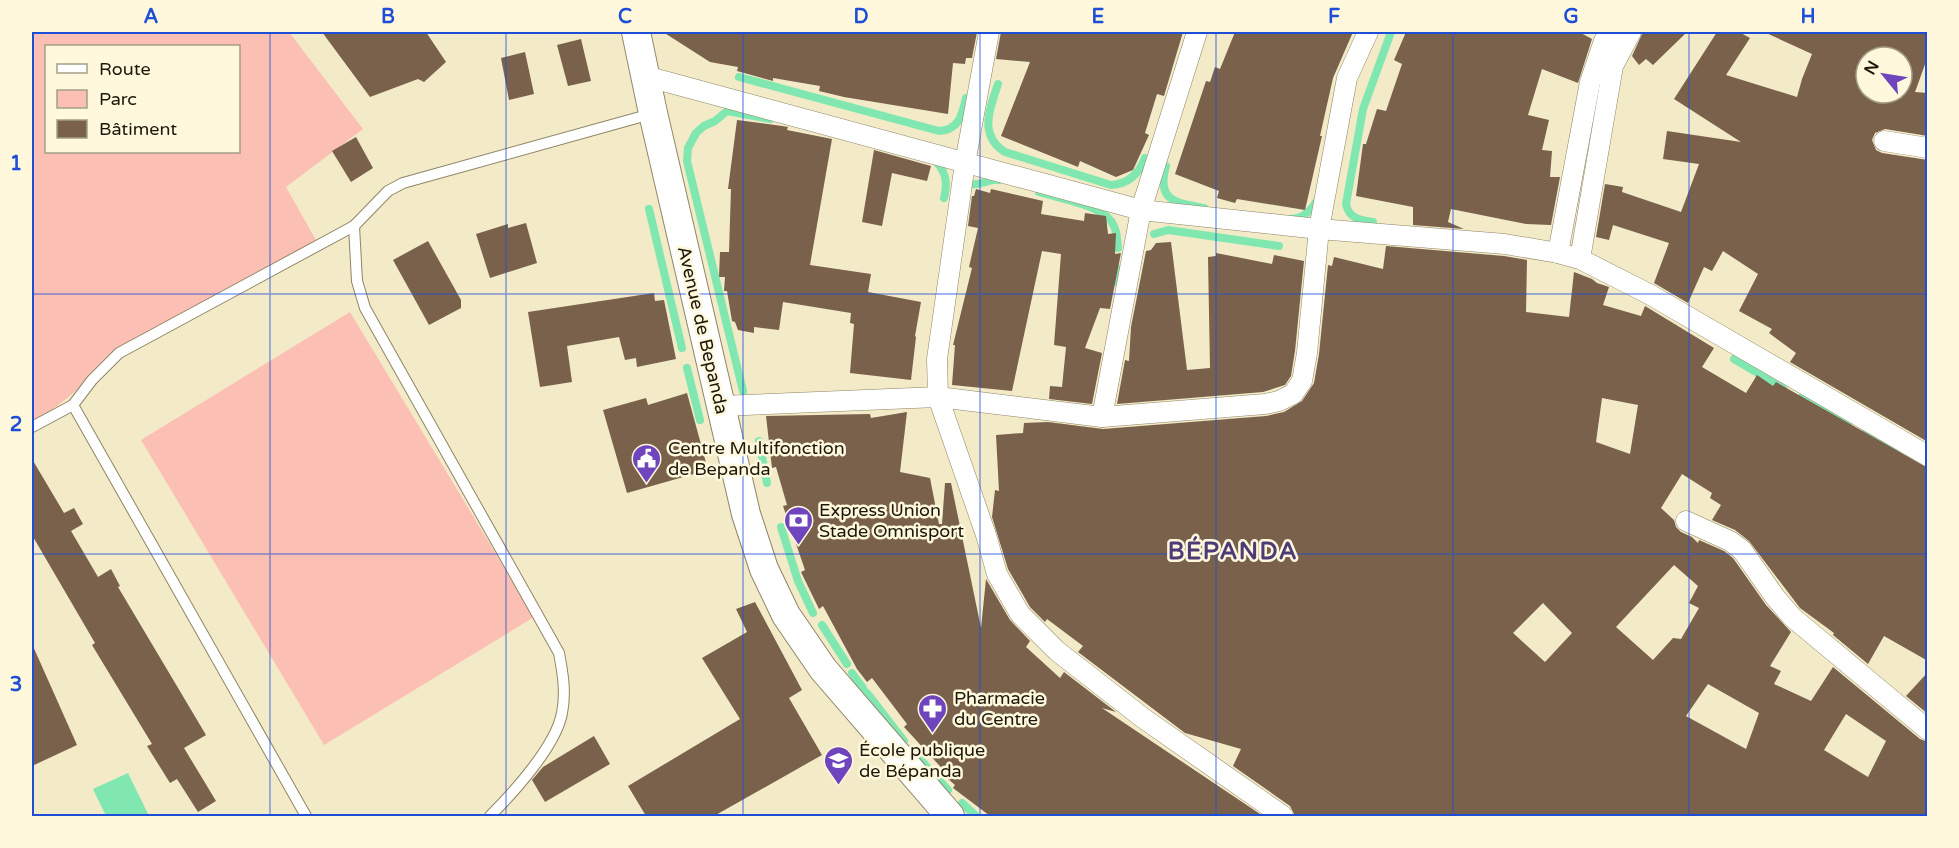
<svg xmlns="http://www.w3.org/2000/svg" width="1959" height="848" viewBox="0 0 1959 848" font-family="'Varela Round',sans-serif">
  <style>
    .green { fill: #fcbfb3; fill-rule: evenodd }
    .water { fill: #7fe7af }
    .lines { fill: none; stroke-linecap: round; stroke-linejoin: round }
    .stream { stroke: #7fe7af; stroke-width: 8 }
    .building { fill: #79614b; fill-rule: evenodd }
    .service-casing { stroke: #8e8566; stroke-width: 12 }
    .minor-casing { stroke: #8e8566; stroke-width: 21 }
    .secondary-casing { stroke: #8e8566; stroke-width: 30 }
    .service { stroke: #fff; stroke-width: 10 }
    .minor { stroke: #fff; stroke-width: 20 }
    .secondary { stroke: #fff; stroke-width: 28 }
    .grid { fill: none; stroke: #1d4ed8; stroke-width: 1.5; stroke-opacity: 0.55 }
    .labels { text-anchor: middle; stroke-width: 5; stroke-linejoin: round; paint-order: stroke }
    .street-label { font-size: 18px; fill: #1b170b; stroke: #fff8dc }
    .poi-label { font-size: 18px; fill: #1b170b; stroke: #fff8dc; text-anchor: start }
    .district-label { font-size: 24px; font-weight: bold; letter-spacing: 1.5px; fill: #4d3b77; stroke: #fff8dc }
    .neatline { fill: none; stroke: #1d4ed8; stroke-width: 2 }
    .grid-label { font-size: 20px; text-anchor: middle; font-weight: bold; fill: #1d4ed8 }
  </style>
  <rect width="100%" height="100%" fill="#f3eac8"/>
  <!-- green -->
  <g class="green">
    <path d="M32 32H289L363 129 286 187 321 249 116 359 32 426ZM46 46H238V152H46Z"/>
    <path d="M350 312 534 617 324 745 141 440Z"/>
  </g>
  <!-- water -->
  <path class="water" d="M128 773 149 816H106L93 789Z"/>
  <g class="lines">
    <!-- stream -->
    <g class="stream">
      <path d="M739 77 939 131C959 130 962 115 966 98"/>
      <path d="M998 84C990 108 978 135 1005 152L1111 185C1129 184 1139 174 1145 158"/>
      <path d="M933 159C946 170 948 182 944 198"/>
      <path d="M1166 166C1156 201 1176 203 1204 208"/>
      <path d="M972 184C982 186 989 178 999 180"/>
      <path d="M1039 192C1058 198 1100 205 1111 221 1117 229 1117 238 1118 248"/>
      <path d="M649 209 682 348"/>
      <path d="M1290 219C1302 219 1310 212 1316 202"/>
      <path d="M1373 222C1360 220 1349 219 1346 204L1363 109 1391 32"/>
      <path d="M1154 234 1168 230 1279 246"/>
      <path d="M1116 282V267"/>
      <path d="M1734 359 1783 388"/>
      <path d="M687 368 700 420"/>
      <path d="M743 391 687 161 688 148 696 133 704 126 715 121 727 111 770 119"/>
      <path d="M1802 397 1850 421"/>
      <path d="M1866 431 1896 451"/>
      <path d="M759 441 767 483"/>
      <path d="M781 527 798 581 813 613"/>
      <path d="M822 625 847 664"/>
      <path d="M852 673 863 688"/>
      <path d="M867 693 904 741"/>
      <path d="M911 749 948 790"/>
      <path d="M962 803 976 816"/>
    </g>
  </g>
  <!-- building -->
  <g class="building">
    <path d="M322 32H426L446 62 424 82 418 79 370 97Z"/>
    <path d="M663 32H977L972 58H966L965 64 953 63 948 114 844 97 819 91 820 86 773 78V81L737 71 738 67 710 62Z"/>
    <path d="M1001 32H1183L1164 96 1157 94 1145 133 1149 135 1133 170 1116 177 1080 161 1078 167 1001 136 1030 62 996 59Z"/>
    <path d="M1235 32H1353L1333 78 1320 136H1322L1305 210 1237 199 1235 203 1217 198 1219 191 1175 174 1206 81 1210 82 1215 67 1220 69Z"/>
    <path d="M1406 32H1579L1592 39 1578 83 1542 69 1528 115 1549 120 1542 150 1552 151 1550 177H1560L1551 225 1526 224 1451 209 1448 222 1464 229 1413 225V207L1356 196 1363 144H1366L1377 109 1386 111 1402 64 1394 60Z"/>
    <path d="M1643 32H1687L1653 65 1646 59 1639 65 1632 56Z"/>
    <path d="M1717 32H1739L1750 38 1726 75 1797 97 1802 79 1812 54 1764 32H1928V56L1915 92 1928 93V136L1885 129 1875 133 1872 140 1876 150 1882 153 1928 160V442L1790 362 1796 353 1769 333 1772 329 1739 311 1758 274 1723 251 1712 271 1704 267 1688 303 1654 283 1669 243 1613 225 1609 240 1596 237 1605 184 1623 187 1622 192 1681 212 1699 164 1663 159 1667 131 1741 142 1674 99ZM1866 57H1902V93H1866Z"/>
    <path d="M581 39 591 81 568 86 557 45Z"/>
    <path d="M525 52 534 94 509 100 501 58Z"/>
    <path d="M737 120 782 126 788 127 787 130 832 139 810 265 871 274 868 292 921 302 915 336 916 337 911 380 850 373 854 324 850 323 851 313 783 302 779 330 754 327V333L738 330 735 322 732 321 727 291H724L725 277H719L720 252H729L731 189H728Z"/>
    <path d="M356 137 373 168 351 182 332 151Z"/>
    <path d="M874 150 931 166 927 181 892 173 882 226 862 222Z"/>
    <path d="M976 189 990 193 991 189 1043 201 1041 214 1084 221 1085 213 1106 216 1108 234 1116 233 1115 254 1121 253 1110 309 1100 308 1085 348 1102 353 1092 404 1049 399 1050 386 1062 387 1066 347 1054 345 1061 254 1042 251 1012 391 952 385 955 345H953L972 268 969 267 978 228 968 226 972 196H974Z"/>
    <path d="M526 223 537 263 490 278 476 234 508 224V228Z"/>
    <path d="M428 241 461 300V308L429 325 393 260Z"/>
    <path d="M1171 242 1187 370 1210 368 1208 257 1216 256V253L1272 264 1274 255 1304 261 1295 351 1291 376 1285 385 1263 392 1117 404 1125 360 1129 361 1131 327 1146 251 1151 250 1156 243Z"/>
    <path d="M1386 246 1504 256 1527 260 1526 312 1569 317 1574 272 1592 279 1597 283 1609 287 1603 305 1641 316 1645 306 1714 348 1702 367 1746 393 1757 375 1773 386 1776 382 1928 468V661L1884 636 1868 664 1833 635 1834 633 1800 608 1749 541 1735 530 1712 520 1721 505 1710 498 1712 493 1682 474 1661 508 1674 520 1676 527 1681 532 1692 537 1698 543 1699 540 1724 551 1733 558 1766 605 1791 632 1770 666 1781 671 1774 684 1811 701 1833 667 1920 739 1928 742V816H1295L1290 806 1233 766 1241 749 1185 733 1078 652 1083 646 1047 619 1045 622 1030 607 1008 569 992 517 995 490 999 491 996 435 1023 433 1024 423 1048 422 1103 429 1266 416 1284 412 1302 401 1314 383 1319 354 1328 265 1332 266 1334 257 1383 269ZM1602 398 1638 405 1630 454 1596 442ZM1674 565 1698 586 1689 603 1699 608 1681 639 1673 638 1653 660 1616 627ZM1543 603 1572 633 1545 662 1513 633ZM1708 684 1759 713 1746 749 1686 716ZM1846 714 1886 741 1868 777 1824 750Z"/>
    <path d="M654 293 655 301 664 300 676 359 637 367 636 358 625 360 619 337 567 346 572 382 540 387 528 312Z"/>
    <path d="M687 393 708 470 627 493 603 410 646 398 648 405Z"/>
    <path d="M907 412 900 472 930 478 939 524H942L945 483H951L981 628 986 579 1010 620 1030 641 1026 647 1060 678 1064 672 1116 712 1102 708 1263 816H990L953 788 955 785 947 778 949 776 904 727 907 724 872 678 867 682 857 669 823 606 819 609 801 572 805 570 783 506 787 505 776 467 772 468 766 416 870 414 871 418Z"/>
    <path d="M32 459 64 513 74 508 83 524 71 531 98 577 111 569 120 586 118 587 206 735 184 748 216 801 198 812 177 779 170 783 147 746 152 744 92 645 95 643 32 535Z"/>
    <path d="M755 602 802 690 789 698 822 755 714 816H646L628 786 740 719 702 658 747 632 736 609Z"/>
    <path d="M32 644 77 745 32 766Z"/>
    <path d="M1928 672V714L1906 696Z"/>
    <path d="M594 736 610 764 545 802 532 780 543 767Z"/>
  </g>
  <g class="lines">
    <defs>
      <g id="service">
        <path d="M354 226 357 281 365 308 559 653C563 674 566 693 562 713 556 746 513 793 490 816"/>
        <path d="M73 405 306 816"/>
        <path d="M32 427 73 405 92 380 119 353 354 226 388 191 403 183 651 114"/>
      </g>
      <g id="minor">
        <path d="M989 32 965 163 937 359 938 397 986 535 997 574 1020 614 1057 651 1143 718 1283 816"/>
        <path d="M645 76 1141 210 1319 229 1505 244 1558 253 1580 259 1649 294 1928 456"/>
        <path d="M1884 141 1928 148"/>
        <path d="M1558 253 1590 82 1604 41 1610 32"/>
        <path d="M1580 259 1613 66 1631 32"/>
        <path d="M721 406 938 397 1102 417 1265 404 1279 401 1293 394 1302 381 1307 353 1319 229 1347 78 1368 32"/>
        <path d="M1102 417 1141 210 1197 32"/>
        <path d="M1686 521 1730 541 1742 550 1775 597 1792 617 1928 730"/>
      </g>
      <path id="secondary" d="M636 32 653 113 746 514 764 569 786 615 823 669 950 816"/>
    </defs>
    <!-- service casing -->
    <use href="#service" class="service-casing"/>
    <!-- minor casing -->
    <use href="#minor" class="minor-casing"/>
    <!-- secondary casing -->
    <use href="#secondary" class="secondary-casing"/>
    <!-- service -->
    <use href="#service" class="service"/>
    <!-- minor -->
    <use href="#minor" class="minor"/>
    <!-- secondary -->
    <use href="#secondary" class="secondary"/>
  </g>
  <!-- grid -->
  <path class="grid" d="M270 32V816M506 32V816M743 32V816M980 32V816M1216 32V816M1453 32V816M1689 32V816M32 294H1928M32 554H1928"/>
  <!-- icons -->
  <defs>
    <symbol id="civic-pin" viewBox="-11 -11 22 30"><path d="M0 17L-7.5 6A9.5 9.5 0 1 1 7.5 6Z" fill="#6f45bd" stroke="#fff8dc"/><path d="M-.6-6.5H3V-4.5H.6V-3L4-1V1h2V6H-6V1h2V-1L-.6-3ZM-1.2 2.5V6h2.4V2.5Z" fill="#fff"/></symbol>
    <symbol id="bank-pin" viewBox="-11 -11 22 30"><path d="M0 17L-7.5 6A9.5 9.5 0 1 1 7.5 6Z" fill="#6f45bd" stroke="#fff8dc"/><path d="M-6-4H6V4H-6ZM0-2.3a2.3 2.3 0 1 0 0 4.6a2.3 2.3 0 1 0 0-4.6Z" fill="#fff"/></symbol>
    <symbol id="pharmacy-pin" viewBox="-11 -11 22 30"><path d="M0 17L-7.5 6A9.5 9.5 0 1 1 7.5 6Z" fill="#6f45bd" stroke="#fff8dc"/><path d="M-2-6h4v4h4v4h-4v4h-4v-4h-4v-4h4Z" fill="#fff"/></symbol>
    <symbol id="school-pin" viewBox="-11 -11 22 30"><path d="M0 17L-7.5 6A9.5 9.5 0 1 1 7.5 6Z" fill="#6f45bd" stroke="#fff8dc"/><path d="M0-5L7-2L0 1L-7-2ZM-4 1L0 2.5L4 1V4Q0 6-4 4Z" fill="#fff"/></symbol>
  </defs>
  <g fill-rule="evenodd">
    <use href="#civic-pin" x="630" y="442" width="33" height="45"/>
    <use href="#bank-pin" x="782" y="504" width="33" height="45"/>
    <use href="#pharmacy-pin" x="916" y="692" width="33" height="45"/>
    <use href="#school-pin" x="822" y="744" width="33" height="45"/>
  </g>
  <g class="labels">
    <!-- street labels -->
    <g class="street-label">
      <text transform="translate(703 330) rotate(77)" y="6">Avenue de Bepanda</text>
    </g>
    <!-- poi labels -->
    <g class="poi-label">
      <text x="668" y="454">Centre Multifonction<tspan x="668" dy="21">de Bepanda</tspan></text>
      <text x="819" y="516">Express Union<tspan x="819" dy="21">Stade Omnisport</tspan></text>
      <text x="954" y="704">Pharmacie<tspan x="954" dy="21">du Centre</tspan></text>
      <text x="859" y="756">École publique<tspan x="859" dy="21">de Bépanda</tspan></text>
    </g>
    <!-- district labels -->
    <g class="district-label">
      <text x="1233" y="559">BÉPANDA</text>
    </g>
  </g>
  <!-- border -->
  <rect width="1959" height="848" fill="none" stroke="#fff8dc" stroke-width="66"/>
  <!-- legend -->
  <rect x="45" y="45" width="195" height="108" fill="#fff8dc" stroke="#a49e88" stroke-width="1.5"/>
  <rect x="57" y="64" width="30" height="9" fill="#ffffff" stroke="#a49e88" stroke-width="1.5"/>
  <text x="99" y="75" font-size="18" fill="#1b170b">Route</text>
  <rect x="57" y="90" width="30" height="18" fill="#fcbfb3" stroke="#a49e88" stroke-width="1.5"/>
  <text x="99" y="105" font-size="18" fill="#1b170b">Parc</text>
  <rect x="57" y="120" width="30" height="18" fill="#79614b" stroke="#a49e88" stroke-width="1.5"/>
  <text x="99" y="135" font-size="18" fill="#1b170b">Bâtiment</text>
  <!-- north arrow -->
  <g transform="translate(1884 75) rotate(300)"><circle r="28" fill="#fff8dc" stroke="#a49e88" stroke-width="1.5"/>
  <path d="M0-4.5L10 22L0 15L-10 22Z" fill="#6f45bd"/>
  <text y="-9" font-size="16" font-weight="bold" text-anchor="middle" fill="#1b170b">N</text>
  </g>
  <rect x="33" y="33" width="1893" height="782" class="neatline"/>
  <g class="grid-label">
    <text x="151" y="23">A</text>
    <text x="388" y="23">B</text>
    <text x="625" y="23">C</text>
    <text x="861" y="23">D</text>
    <text x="1098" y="23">E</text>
    <text x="1334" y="23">F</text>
    <text x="1571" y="23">G</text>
    <text x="1808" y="23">H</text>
    <text x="16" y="170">1</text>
    <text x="16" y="431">2</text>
    <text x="16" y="691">3</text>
  </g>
</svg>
